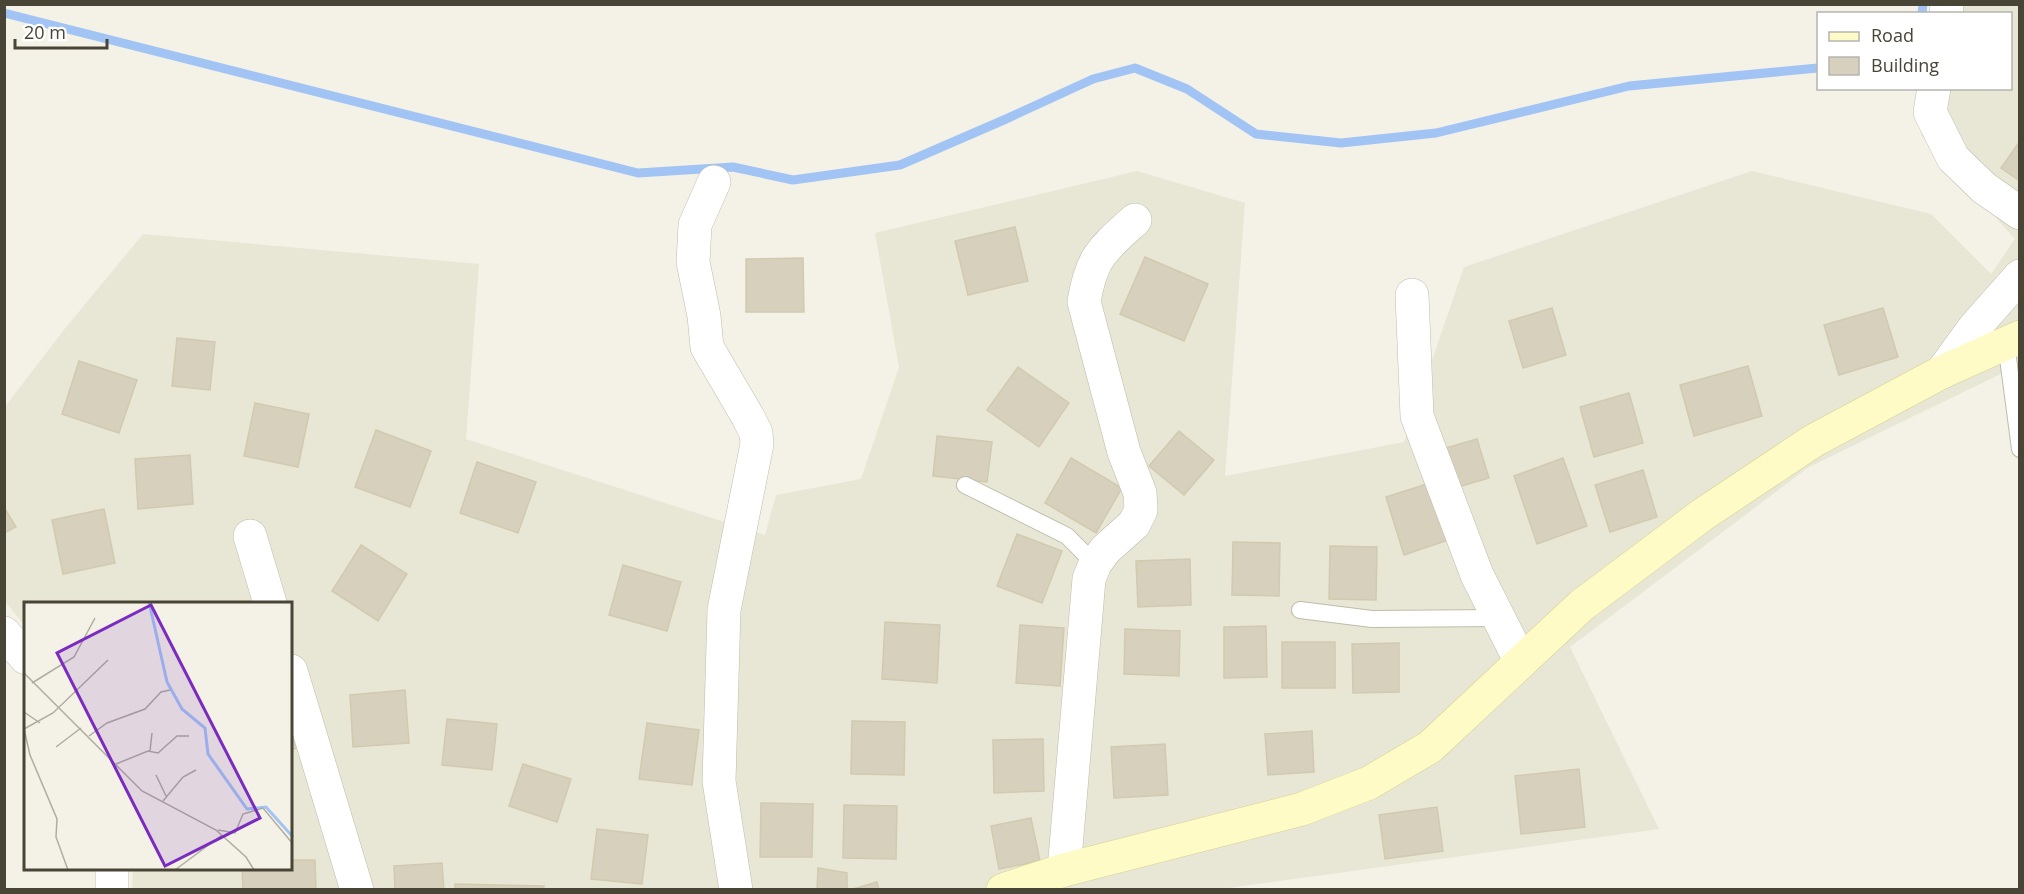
<svg xmlns="http://www.w3.org/2000/svg" width="2024" height="894" viewBox="0 0 2024 894" font-family="'Open Sans',sans-serif">
  <style>
    .residential { fill: #e8e6d5 }
    .lines { fill: none; stroke-linecap: round; stroke-linejoin: round }
    .stream { stroke: #a1c4f4; stroke-width: 9 }
    .building { fill: #d6d0bc; stroke: #d2caaf; stroke-width: 1.5 }
    .lane-casing { stroke: #c0bca9; stroke-width: 18 }
    .street-casing { stroke: #c0bca9; stroke-width: 34 }
    .secondary-casing { stroke: #d6d095; stroke-width: 34 }
    .lane { stroke: #fff; stroke-width: 16 }
    .street { stroke: #fff; stroke-width: 33 }
    .secondary { stroke: #fffbc6; stroke-width: 33 }
    .inset-river { fill: none; stroke: #a1c4f4; stroke-width: 3 }
    .inset-road { fill: none; stroke: #afaca0; stroke-width: 1.5 }
    .view { fill: #7b2cbf; fill-opacity: 0.15; stroke: #7b2cbf; stroke-width: 3 }
    .inset-edge { fill: none; stroke: #484436; stroke-width: 3 }
  </style>
  <rect width="100%" height="100%" fill="#f4f2e7"/>
  <!-- residential -->
  <path class="residential" d="M1944 5H2019V365L1809 467 1570 647 1659 829 1214 890 132 889 133 869 291 868V603H26L25 626 5 601 4 408 63 331 143 234 479 264 466 439 765 535 776 495 861 479 899 367 875 233 1137 171 1245 203 1225 476 1404 442 1464 267 1752 171 1931 214 1991 274 2015 239 1921 135 1929 89 2010 88V14L1942 13Z"/>
  <g class="lines">
    <!-- stream -->
    <g class="stream">
      <path d="M4 13 638 173 733 167 793 180 900 165 1006 119 1093 79 1135 68 1187 89 1256 134 1341 143 1436 133 1629 86 1818 68"/>
      <path d="M1922 14 1923 4"/>
    </g>
  </g>
  <!-- building -->
  <g class="building">
    <path d="M2020 141V181L2001 168Z"/>
    <path d="M1015 227 1028 281 968 295 955 241Z"/>
    <path d="M1145 257 1208 284 1184 341 1120 314Z"/>
    <path d="M803 258 804 312H746V259Z"/>
    <path d="M1552 308 1566 355 1523 368 1509 321Z"/>
    <path d="M1883 308 1898 357 1839 375 1824 325Z"/>
    <path d="M177 338 215 342 210 390 172 386Z"/>
    <path d="M79 361 137 380 119 433 62 414Z"/>
    <path d="M1748 366 1762 416 1694 436 1680 385Z"/>
    <path d="M1018 367 1069 403 1039 447 987 410Z"/>
    <path d="M1629 393 1643 443 1594 457 1580 407Z"/>
    <path d="M255 403 309 414 298 467 244 456Z"/>
    <path d="M376 430 431 451 410 507 355 487Z"/>
    <path d="M1179 431 1214 460 1184 495 1149 466Z"/>
    <path d="M937 436 992 442 987 482 933 476Z"/>
    <path d="M1477 439 1489 478 1458 487 1446 448Z"/>
    <path d="M190 455 193 504 138 509 135 459Z"/>
    <path d="M1071 458 1122 488 1096 533 1045 503Z"/>
    <path d="M1563 458 1587 526 1537 544 1514 476Z"/>
    <path d="M477 462 536 482 518 533 460 513Z"/>
    <path d="M1643 470 1657 517 1610 532 1595 485Z"/>
    <path d="M1430 483 1448 540 1404 555 1386 497Z"/>
    <path d="M4 507 16 527 4 533Z"/>
    <path d="M104 509 115 563 63 574 52 520Z"/>
    <path d="M1017 534 1062 551 1042 603 997 586Z"/>
    <path d="M1233 542 1280 543 1279 596 1232 595Z"/>
    <path d="M361 545 407 574 378 621 332 591Z"/>
    <path d="M1330 546 1377 547 1376 600 1329 599Z"/>
    <path d="M1190 559 1191 605 1138 607 1136 561Z"/>
    <path d="M623 565 681 582 667 631 609 615Z"/>
    <path d="M885 622 940 625 937 683 882 679Z"/>
    <path d="M1020 625 1064 628 1060 686 1016 683Z"/>
    <path d="M1266 626 1267 677 1224 678V627Z"/>
    <path d="M1125 629 1180 631 1179 676 1124 674Z"/>
    <rect x="1282" y="642" width="53" height="46"/>
    <path d="M1399 643V692L1353 693 1352 644Z"/>
    <path d="M405 690 409 743 353 747 350 695Z"/>
    <path d="M291 715 300 747 291 750Z"/>
    <path d="M447 719 497 724 492 770 442 765Z"/>
    <path d="M852 721 905 722 904 775 851 774Z"/>
    <path d="M647 723 699 730 692 785 639 779Z"/>
    <path d="M1312 731 1314 772 1268 775 1265 734Z"/>
    <path d="M1043 739 1044 791 994 793 993 740Z"/>
    <path d="M1165 744 1168 795 1114 798 1111 747Z"/>
    <path d="M523 764 571 779 557 822 509 806Z"/>
    <path d="M1579 769 1585 827 1521 834 1515 776Z"/>
    <path d="M761 803 813 804 812 857H760Z"/>
    <path d="M844 805 897 806 896 859 843 858Z"/>
    <path d="M1437 807 1443 851 1385 859 1379 815Z"/>
    <path d="M1031 818 1040 861 999 869 991 826Z"/>
    <path d="M597 829 648 835 642 884 591 879Z"/>
    <path d="M291 860H315L316 890H243L242 868H291Z"/>
    <path d="M442 863 444 890H395L394 866Z"/>
    <path d="M818 868 847 873V890H817Z"/>
    <path d="M877 882 879 890H850Z"/>
    <path d="M455 884 544 886 543 890H455Z"/>
  </g>
  <g class="lines">
    <defs>
      <g id="lane">
        <path d="M2006 343 2020 449"/>
        <path d="M965 485 1067 536 1095 564"/>
        <path d="M1300 610 1372 619 1499 618"/>
      </g>
      <g id="street">
        <path d="M1946 14 1947 4"/>
        <path d="M1934 88 1930 112 1953 158 1984 188 2020 213"/>
        <path d="M714 182 695 225 693 262 704 316 707 347 748 417 756 433 757 444 724 610 719 781 736 890"/>
        <path d="M1412 295 1417 416 1477 575 1521 662"/>
        <path d="M1942 372 1974 328 2020 276"/>
        <path d="M250 536 270 603"/>
        <path d="M4 633 26 658"/>
        <path d="M291 671 357 890"/>
        <path d="M1064 870 1089 579 1095 564 1105 550 1134 524 1141 510 1140 493 1124 452 1084 302C1091 257 1103 249 1135 220"/>
        <path d="M112 890V868"/>
      </g>
      <path id="secondary" d="M1003 890 1064 870 1302 809 1369 783 1430 747 1582 605 1702 515 1813 441 1942 372 2020 337"/>
    </defs>
    <!-- lane casing -->
    <use href="#lane" class="lane-casing"/>
    <!-- street casing -->
    <use href="#street" class="street-casing"/>
    <!-- secondary casing -->
    <use href="#secondary" class="secondary-casing"/>
    <!-- lane -->
    <use href="#lane" class="lane"/>
    <!-- street -->
    <use href="#street" class="street"/>
    <!-- secondary -->
    <use href="#secondary" class="secondary"/>
  </g>
  <!-- overview -->
  <g transform="translate(24 602)">
    <rect width="268" height="268" fill="#f4f2e7"/>
    <path class="inset-river" d="M125 0 143 80 158 107 181 126 184 152 223 207 242 205 269 235"/>
    <path class="inset-road" d="M0 71 118 189 192 228 222 255 230 268M8 81 50 55 71 16M0 110 16 121M0 127 6 153 33 217 32 235 44 268M0 127 29 111 84 58M65 134 83 121 121 107 137 90 146 88M32 145 57 126M126 149 128 131M92 162 124 149 134 151 153 134H165M132 173 142 194M139 199 159 175 172 168M194 228 211 231 219 212 239 206 269 242M151 268 198 233"/>
    <path class="view" d="M127 3 236 216 141 264 33 51Z"/>
    <rect width="268" height="268" class="inset-edge"/>
  </g>
  <!-- border -->
  <rect width="2024" height="894" fill="none" stroke="#484436" stroke-width="12"/>
  <!-- legend -->
  <rect x="1817" y="12" width="195" height="78" fill="#ffffff" stroke="#b6b4af" stroke-width="1.5"/>
  <rect x="1829" y="32" width="30" height="9" fill="#fffbc6" stroke="#b6b4af" stroke-width="1.5"/>
  <text x="1871" y="42" font-size="18" fill="#484436">Road</text>
  <rect x="1829" y="57" width="30" height="18" fill="#d6d0bc" stroke="#b6b4af" stroke-width="1.5"/>
  <text x="1871" y="72" font-size="18" fill="#484436">Building</text>
  <!-- scale -->
  <path d="M15 39v9h92v-9" fill="none" stroke="#484436" stroke-width="3"/>
  <text x="24" y="39" font-size="18" fill="#484436" stroke="#ffffff" stroke-width="4.5" paint-order="stroke">20 m</text>
</svg>
